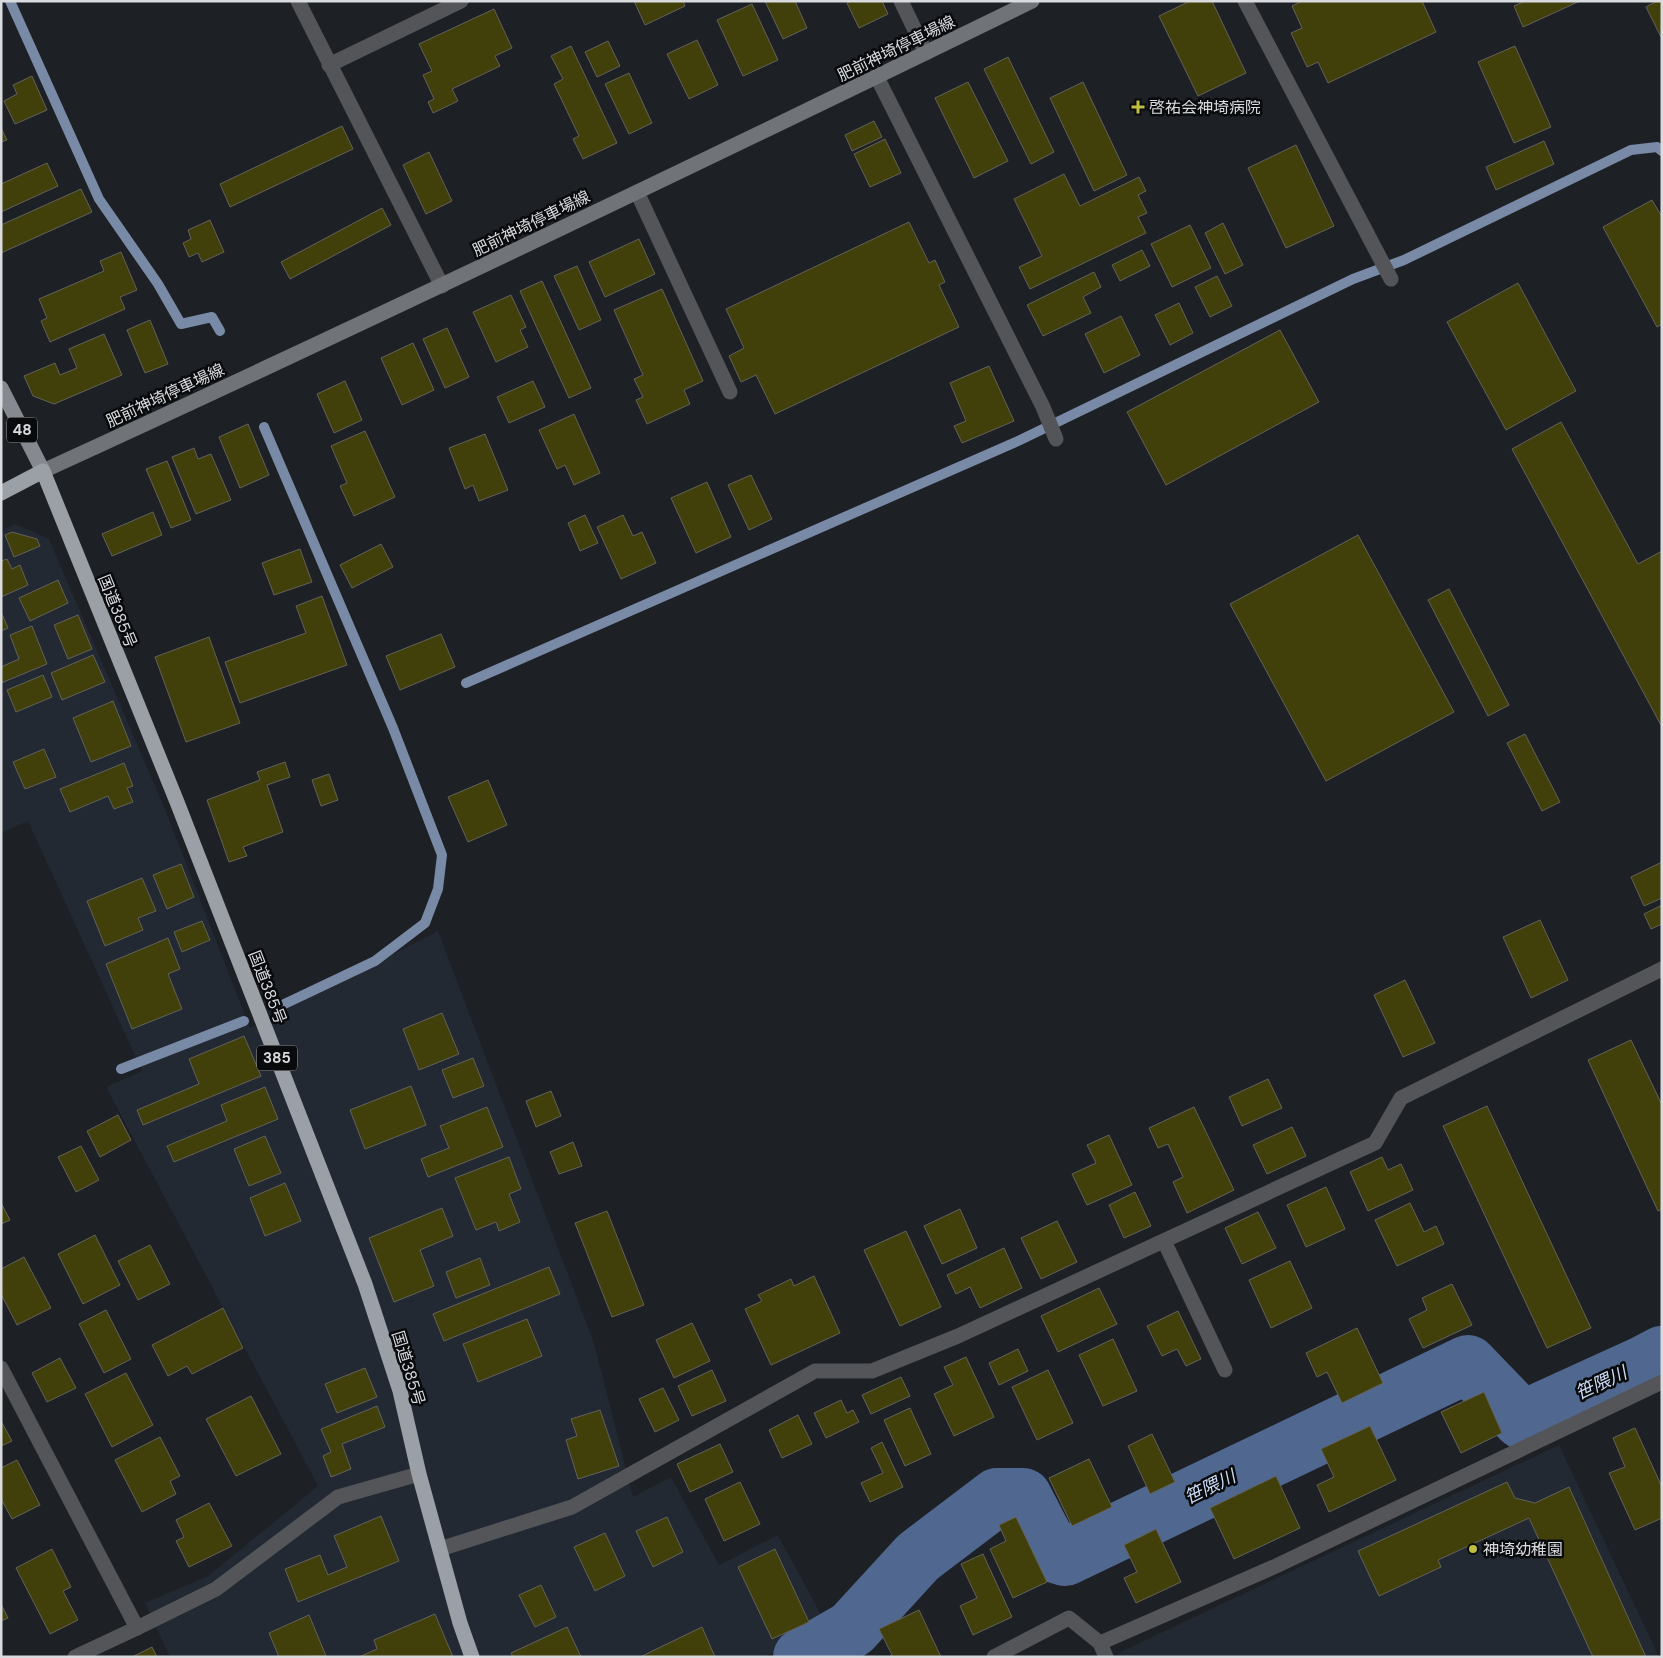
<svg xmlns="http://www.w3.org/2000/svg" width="1663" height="1658" viewBox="0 0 1663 1658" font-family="'DM Sans','Noto Sans JP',sans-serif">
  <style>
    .built { fill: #222933 }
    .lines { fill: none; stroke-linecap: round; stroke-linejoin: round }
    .stream { stroke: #798aa7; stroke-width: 10 }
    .river { stroke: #506890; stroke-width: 58 }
    .building { fill: #41400b; stroke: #62625b }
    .street { stroke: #535558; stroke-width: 15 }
    .secondary { stroke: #707377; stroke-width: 15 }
    .primary { stroke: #868a90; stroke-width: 15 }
    .highway { stroke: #9b9fa6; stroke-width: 15 }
    .poi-dot { fill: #c0be40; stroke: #080a0c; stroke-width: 2 }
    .labels { text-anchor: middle; stroke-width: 5; stroke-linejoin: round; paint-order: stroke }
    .shield { fill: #080a0c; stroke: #9a9c9f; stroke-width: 1 }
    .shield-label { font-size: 15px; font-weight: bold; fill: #d9dbde }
    .street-label { font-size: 16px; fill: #d9dbde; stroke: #080a0c }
    .poi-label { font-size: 16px; fill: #d9dbde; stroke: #080a0c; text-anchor: start }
    .water-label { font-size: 18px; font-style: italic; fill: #cbdbf5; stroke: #080a0c }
  </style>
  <rect width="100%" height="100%" fill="#1d2025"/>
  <!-- built -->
  <g class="built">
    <path d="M15 524 49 539 165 809 250 1028 438 931 594 1343 633 1497 671 1477 719 1565 778 1535 830 1631 762 1657H170L145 1603 208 1576 318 1486 106 1087 142 1071 28 821 1 833V531Z"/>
    <path d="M1559 1445 1659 1657H1120L1118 1653Z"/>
  </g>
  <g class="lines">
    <!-- stream -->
    <g class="stream">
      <path d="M10 1 99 199 158 284 181 324 212 317 220 331"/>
      <path d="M264 427 393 728 442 855 438 889 425 923 375 961 276 1008"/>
      <path d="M466 683 1018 441 1353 279 1404 260 1631 150 1657 147 1662 151"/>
      <path d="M121 1069 244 1021"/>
    </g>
    <!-- river -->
    <path class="river" d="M802 1657 809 1654 852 1629 918 1557 997 1497H1023L1052 1553 1065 1557 1468 1364 1522 1420 1643 1365 1662 1355"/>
  </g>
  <!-- building -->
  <g class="building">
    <path d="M634 1H683L685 6 645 25Z"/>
    <path d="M765 1H795L807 28 783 39Z"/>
    <path d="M851 1H882L888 14 859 28 847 3Z"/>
    <path d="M1190 1H1212L1246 73 1198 96 1159 16Z"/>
    <path d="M1302 1H1422L1436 32 1328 83 1318 62 1307 67 1291 33 1302 28 1292 6Z"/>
    <path d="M1525 1H1580L1523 27 1514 6Z"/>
    <path d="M1657 1H1662V39L1646 7Z"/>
    <path d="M752 4 778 60 743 76 717 20Z"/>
    <path d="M494 9 512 48 495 56 500 66 452 89 458 101 433 113 428 102 434 99 423 75 432 71 419 44Z"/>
    <path d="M697 40 718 85 689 99 667 54Z"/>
    <path d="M608 41 620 66 597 77 585 52Z"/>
    <path d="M571 46 617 143 583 159 573 139 579 136 554 84 563 79 551 56Z"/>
    <path d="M1515 46 1551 127 1514 143 1478 62Z"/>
    <path d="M1008 57 1054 152 1031 164 984 69Z"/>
    <path d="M629 73 652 123 629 134 605 84Z"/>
    <path d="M32 76 47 110 15 124 4 101 17 94 13 85Z"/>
    <path d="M968 82 1008 161 974 178 935 98Z"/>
    <path d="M1083 82 1127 175 1094 191 1050 98Z"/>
    <path d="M874 121 882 137 852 151 845 135Z"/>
    <path d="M342 126 353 149 230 207 220 184Z"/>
    <path d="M1 128 7 140 1 142Z"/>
    <path d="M885 139 901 173 870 187 854 154Z"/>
    <path d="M1544 141 1554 164 1496 190 1486 167Z"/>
    <path d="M1296 145 1334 226 1286 248 1248 168Z"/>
    <path d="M429 152 452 201 426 214 403 165Z"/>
    <path d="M47 163 58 186 1 212V184Z"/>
    <path d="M1064 174 1080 206 1139 177 1146 191 1138 195 1147 213 1138 217 1146 233 1030 289 1019 267 1042 256 1014 199Z"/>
    <path d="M81 189 92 212 1 253V225Z"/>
    <path d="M1652 200 1662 217V324L1657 327 1603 227Z"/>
    <path d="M382 208 391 225 290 279 281 262Z"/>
    <path d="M210 220 224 252 202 262 198 253 189 257 183 243 191 239 188 230Z"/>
    <path d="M909 222 929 263 935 260 945 282 939 285 959 327 775 414 756 375 741 382 729 356 744 348 726 309Z"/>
    <path d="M1223 223 1243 265 1225 274 1205 233Z"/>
    <path d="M1190 225 1211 268 1172 287 1151 244Z"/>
    <path d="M639 239 655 274 605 297 589 262Z"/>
    <path d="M1142 250 1150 266 1120 281 1112 265Z"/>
    <path d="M121 252 137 290 120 297 125 309 50 342 41 321 47 318 39 299 104 271 100 261Z"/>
    <path d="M577 266 601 320 579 330 554 276Z"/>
    <path d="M1094 272 1101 287 1083 297 1091 313 1043 336 1027 305Z"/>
    <path d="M1217 276 1232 306 1210 317 1195 287Z"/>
    <path d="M542 281 591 388 569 398 520 291Z"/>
    <path d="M1518 283 1576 391 1506 430 1447 322Z"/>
    <path d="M662 289 703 381 684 390 690 404 647 424 636 400 643 397 634 379 643 375 614 310Z"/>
    <path d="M511 295 526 327 520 330 528 347 496 362 473 312Z"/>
    <path d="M1179 303 1193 333 1170 345 1155 315Z"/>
    <path d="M1121 316 1140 355 1104 373 1085 334Z"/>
    <path d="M150 320 168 364 145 373 127 330Z"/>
    <path d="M447 328 469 377 445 388 423 339Z"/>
    <path d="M1280 330 1319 402 1166 485 1127 412Z"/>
    <path d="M104 334 122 375 54 404 33 396 24 376 55 363 60 375 77 368 69 349Z"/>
    <path d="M413 343 434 390 402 405 381 358Z"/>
    <path d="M989 366 1014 421 962 443 954 426 966 421 950 383Z"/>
    <path d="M345 381 362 420 334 433 317 394Z"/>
    <path d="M533 381 545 407 509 423 497 397Z"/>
    <path d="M574 414 600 473 574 485 565 465 557 469 539 430Z"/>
    <path d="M1561 422 1638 564 1662 551V727L1512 449Z"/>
    <path d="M248 424 269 475 240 488 219 437Z"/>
    <path d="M365 431 395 497 354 516 340 486 347 483 331 446Z"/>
    <path d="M485 434 508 490 479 501 473 485 465 489 449 448Z"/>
    <path d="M194 448 198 459 211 454 231 500 196 514 172 457Z"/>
    <path d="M167 461 191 520 171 528 146 469Z"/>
    <path d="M751 475 772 519 749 530 728 485Z"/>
    <path d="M707 482 731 537 696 553 671 498Z"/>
    <path d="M153 512 162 535 112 556 102 534Z"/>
    <path d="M585 515 598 543 580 551 568 523Z"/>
    <path d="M623 515 633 536 642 532 656 563 621 579 597 527Z"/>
    <path d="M12 532 37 539 40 546 14 557 5 535Z"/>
    <path d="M1358 535 1454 712 1326 781 1230 604Z"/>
    <path d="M381 544 393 567 352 588 340 565Z"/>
    <path d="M300 549 312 582 274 595 262 563Z"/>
    <path d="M7 559 12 569 20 565 28 585 1 597V561Z"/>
    <path d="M58 580 68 603 30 621 19 598Z"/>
    <path d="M1449 589 1509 705 1488 716 1428 600Z"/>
    <path d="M322 596 347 665 240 703 225 662 306 633 296 606Z"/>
    <path d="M1 612 8 628 1 631Z"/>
    <path d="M78 615 92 649 68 659 54 625Z"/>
    <path d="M32 626 47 664 1 683V667L19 659 10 635Z"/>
    <path d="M441 634 455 667 400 690 386 656Z"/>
    <path d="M209 637 240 723 186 742 155 657Z"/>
    <path d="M93 655 105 682 62 700 51 673Z"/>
    <path d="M43 675 52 697 16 712 7 690Z"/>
    <path d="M113 701 131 746 91 762 73 718Z"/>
    <path d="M1525 734 1560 802 1542 811 1507 743Z"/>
    <path d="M44 749 56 777 25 789 13 762Z"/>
    <path d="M285 762 290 777 267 785 283 832 243 847 247 856 229 862 207 800 260 780 257 772Z"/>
    <path d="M124 763 133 786 127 788 133 802 114 809 108 796 70 812 60 789Z"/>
    <path d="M329 774 338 800 321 806 312 780Z"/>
    <path d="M488 780 507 825 468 842 448 797Z"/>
    <path d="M1662 862V898L1644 906 1631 877Z"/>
    <path d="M181 864 194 897 167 909 153 875Z"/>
    <path d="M142 878 156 911 138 918 143 930 105 946 87 901Z"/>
    <path d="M1662 905V924L1651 929 1644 914Z"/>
    <path d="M1540 920 1568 980 1531 998 1503 937Z"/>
    <path d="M202 921 210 940 182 952 174 932Z"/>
    <path d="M168 938 180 969 168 974 182 1009 132 1029 106 964Z"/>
    <path d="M1405 980 1435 1043 1403 1057 1374 995Z"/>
    <path d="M442 1013 459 1054 419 1070 403 1029Z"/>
    <path d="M244 1036 261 1076 143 1125 137 1110 199 1084 189 1059Z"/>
    <path d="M1631 1040 1662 1105V1209L1658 1211 1588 1060Z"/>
    <path d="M473 1058 484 1086 453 1098 442 1070Z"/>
    <path d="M1268 1079 1282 1108 1242 1126 1229 1097Z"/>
    <path d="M411 1086 426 1125 365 1149 350 1110Z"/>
    <path d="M265 1087 278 1119 174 1162 167 1146 227 1121 221 1105Z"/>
    <path d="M551 1091 561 1116 536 1127 526 1101Z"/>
    <path d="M1487 1106 1591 1328 1547 1348 1443 1126Z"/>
    <path d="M487 1107 503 1147 428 1177 421 1159 449 1148 440 1126Z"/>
    <path d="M1194 1107 1234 1190 1187 1213 1173 1182 1183 1177 1168 1144 1158 1148 1149 1128Z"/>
    <path d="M118 1115 131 1140 100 1157 87 1131Z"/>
    <path d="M1292 1127 1306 1156 1267 1174 1253 1145Z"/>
    <path d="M1109 1135 1132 1185 1087 1205 1072 1174 1096 1163 1087 1145Z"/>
    <path d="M265 1136 281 1173 249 1186 234 1149Z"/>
    <path d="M573 1142 582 1166 559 1174 550 1152Z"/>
    <path d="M81 1146 99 1180 76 1192 58 1157Z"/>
    <path d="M509 1157 521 1189 509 1194 520 1222 499 1231 496 1222 476 1230 455 1178Z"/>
    <path d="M1382 1157 1388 1170 1401 1164 1413 1190 1368 1211 1350 1172Z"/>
    <path d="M285 1183 301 1221 265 1236 250 1198Z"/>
    <path d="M1326 1187 1345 1229 1306 1247 1287 1205Z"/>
    <path d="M1135 1192 1151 1226 1124 1238 1109 1205Z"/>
    <path d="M1 1203 10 1220 1 1224Z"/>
    <path d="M1410 1203 1424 1232 1436 1226 1444 1244 1397 1266 1375 1220Z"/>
    <path d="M442 1208 453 1236 420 1250 434 1286 394 1302 369 1238Z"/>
    <path d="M960 1209 977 1248 942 1264 924 1226Z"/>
    <path d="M607 1211 644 1305 612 1317 575 1223Z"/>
    <path d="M1258 1212 1276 1248 1242 1264 1225 1228Z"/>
    <path d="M1057 1221 1077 1262 1041 1279 1021 1238Z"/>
    <path d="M906 1231 941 1307 900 1326 864 1250Z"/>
    <path d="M95 1235 120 1285 83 1304 58 1254Z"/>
    <path d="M150 1245 170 1284 138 1300 118 1261Z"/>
    <path d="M1004 1248 1022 1288 980 1308 970 1287 956 1294 947 1275Z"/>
    <path d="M24 1257 51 1308 17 1325 1 1294V1269Z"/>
    <path d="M480 1258 490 1285 456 1298 446 1272Z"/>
    <path d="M1290 1261 1312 1308 1271 1328 1249 1280Z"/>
    <path d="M549 1267 560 1294 444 1341 433 1314Z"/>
    <path d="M814 1276 840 1333 771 1365 745 1309 762 1301 758 1295 791 1279 794 1286Z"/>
    <path d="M1452 1284 1472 1325 1423 1348 1409 1319 1427 1310 1422 1298Z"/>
    <path d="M1099 1288 1117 1324 1058 1352 1041 1316Z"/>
    <path d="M223 1308 243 1348 192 1374 187 1366 168 1376 152 1345Z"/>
    <path d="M106 1310 131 1359 104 1373 79 1324Z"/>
    <path d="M1178 1311 1201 1359 1186 1366 1177 1349 1162 1356 1147 1326Z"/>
    <path d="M527 1319 542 1356 478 1382 463 1344Z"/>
    <path d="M692 1323 710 1361 674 1378 656 1340Z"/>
    <path d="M1357 1328 1383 1383 1342 1403 1327 1372 1317 1377 1306 1353Z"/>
    <path d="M1113 1339 1137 1391 1103 1406 1079 1355Z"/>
    <path d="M1018 1349 1028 1371 999 1385 989 1363Z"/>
    <path d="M966 1357 994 1417 954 1436 934 1394 953 1385 944 1367Z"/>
    <path d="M60 1358 76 1388 47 1402 32 1373Z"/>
    <path d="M365 1368 377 1397 337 1413 325 1384Z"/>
    <path d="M712 1370 726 1401 692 1416 678 1386Z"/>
    <path d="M1048 1370 1073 1423 1037 1440 1012 1387Z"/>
    <path d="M126 1373 153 1425 112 1447 85 1394Z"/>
    <path d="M901 1377 910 1396 871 1414 862 1395Z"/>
    <path d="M663 1388 679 1420 655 1432 639 1399Z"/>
    <path d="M1484 1392 1502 1433 1461 1453 1441 1412Z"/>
    <path d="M251 1396 281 1454 236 1476 206 1419Z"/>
    <path d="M841 1400 847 1413 853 1410 859 1422 826 1438 814 1413Z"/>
    <path d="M377 1406 385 1427 342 1444 351 1469 331 1477 323 1456 331 1452 321 1429Z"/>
    <path d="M910 1408 931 1454 905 1466 884 1420Z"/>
    <path d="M600 1410 619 1466 578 1479 566 1440 577 1436 571 1419Z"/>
    <path d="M798 1415 812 1444 782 1458 769 1430Z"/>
    <path d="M1 1421 12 1441 1 1446Z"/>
    <path d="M1370 1426 1396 1480 1329 1512 1317 1485 1334 1477 1321 1449Z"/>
    <path d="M1635 1428 1662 1487V1518L1635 1530 1609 1473 1625 1467 1613 1438Z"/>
    <path d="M1152 1434 1175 1482 1150 1494 1128 1446Z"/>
    <path d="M160 1437 180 1476 170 1481 176 1494 142 1512 115 1460Z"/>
    <path d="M882 1442 903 1487 870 1502 861 1483 883 1473 871 1448Z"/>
    <path d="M720 1444 733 1472 690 1492 677 1464Z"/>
    <path d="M1089 1459 1112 1507 1072 1526 1049 1478Z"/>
    <path d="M17 1460 40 1505 12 1519 1 1499V1468Z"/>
    <path d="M1276 1476 1300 1528 1234 1559 1210 1508Z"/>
    <path d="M740 1482 760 1524 724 1541 705 1499Z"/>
    <path d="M1507 1482 1515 1498 1535 1503 1569 1487 1646 1657H1593L1529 1518 1438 1560 1441 1567 1379 1596 1358 1551Z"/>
    <path d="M209 1503 232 1546 189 1567 176 1541 184 1537 176 1520Z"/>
    <path d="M381 1516 399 1561 298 1602 285 1569 320 1555 328 1575 347 1567 334 1536Z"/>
    <path d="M667 1517 683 1552 653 1567 636 1531Z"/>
    <path d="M1016 1517 1047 1582 1013 1598 990 1549 1006 1541 999 1525Z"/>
    <path d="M1156 1529 1181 1582 1136 1603 1124 1578 1137 1572 1124 1545Z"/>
    <path d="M605 1533 625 1576 595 1591 574 1547Z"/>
    <path d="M52 1549 71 1587 63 1591 78 1620 50 1634 16 1568Z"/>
    <path d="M775 1549 809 1622 772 1639 738 1567Z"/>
    <path d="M983 1554 1012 1617 973 1635 960 1606 977 1598 961 1564Z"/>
    <path d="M541 1585 556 1617 535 1627 519 1595Z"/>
    <path d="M1 1604 8 1618 1 1621Z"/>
    <path d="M919 1610 941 1657H889L892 1655 879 1629Z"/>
    <path d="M435 1614 453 1657H359L377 1649 374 1640Z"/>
    <path d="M309 1615 326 1656 279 1657 269 1633Z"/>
    <path d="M567 1627 581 1657H513L511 1653Z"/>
    <path d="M702 1627 715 1657H640Z"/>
    <path d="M152 1647 157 1657H132Z"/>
  </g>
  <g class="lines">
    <!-- street -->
    <g class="street">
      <path d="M298 1 442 286"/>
      <path d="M901 1 926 53"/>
      <path d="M1245 1 1391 279"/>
      <path d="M329 65 461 1"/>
      <path d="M877 77 1043 407 1056 439"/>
      <path d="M637 192 730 392"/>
      <path d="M1164 1241 1225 1370"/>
      <path d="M1 1368 137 1628"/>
      <path d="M440 1549 572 1507 815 1371H872L958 1336 1375 1143 1401 1098 1662 969"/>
      <path d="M75 1657 137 1628 216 1589 338 1497 419 1474"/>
      <path d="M994 1657 1069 1618 1100 1643"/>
      <path d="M1106 1657 1100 1643 1276 1566 1662 1382"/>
    </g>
    <!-- secondary -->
    <path class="secondary" d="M43 471C375 319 704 161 1032 1"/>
    <!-- primary -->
    <path class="primary" d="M1 388 43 471"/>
    <!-- highway -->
    <path class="highway" d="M1 493 43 471 177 802 365 1284 400 1391 419 1474 460 1623 472 1657"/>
  </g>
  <!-- markers -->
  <g class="poi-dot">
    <path d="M1135.5 99.5h5v5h5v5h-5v5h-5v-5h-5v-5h5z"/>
    <circle cx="1473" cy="1549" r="5"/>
  </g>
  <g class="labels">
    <!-- shield labels -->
    <g class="shield">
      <rect x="7" y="417.5" width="30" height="25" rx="4"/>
      <rect x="257" y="1045.5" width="40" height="25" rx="4"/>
    </g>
    <g class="shield-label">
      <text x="22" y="435">48</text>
      <text x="277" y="1063">385</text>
    </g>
    <!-- street labels -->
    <g class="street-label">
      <text transform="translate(896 48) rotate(-26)" y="6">肥前神埼停車場線</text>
      <text transform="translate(531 223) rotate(-26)" y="6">肥前神埼停車場線</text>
      <text transform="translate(165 395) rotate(-25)" y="6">肥前神埼停車場線</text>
      <text transform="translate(118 611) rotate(68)" y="6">国道385号</text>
      <text transform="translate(268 987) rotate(69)" y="6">国道385号</text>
      <text transform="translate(409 1368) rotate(73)" y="6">国道385号</text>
    </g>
    <!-- poi labels -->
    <g class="poi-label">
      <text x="1149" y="113">啓祐会神埼病院</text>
      <text x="1483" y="1555">神埼幼稚園</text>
    </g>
    <!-- water labels -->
    <g class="water-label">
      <text transform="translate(1601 1383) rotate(-25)" y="6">笹隈川</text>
      <text transform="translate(1210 1487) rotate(-26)" y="6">笹隈川</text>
    </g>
  </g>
  <!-- border -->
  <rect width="1663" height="1658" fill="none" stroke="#d9dbde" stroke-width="5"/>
</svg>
